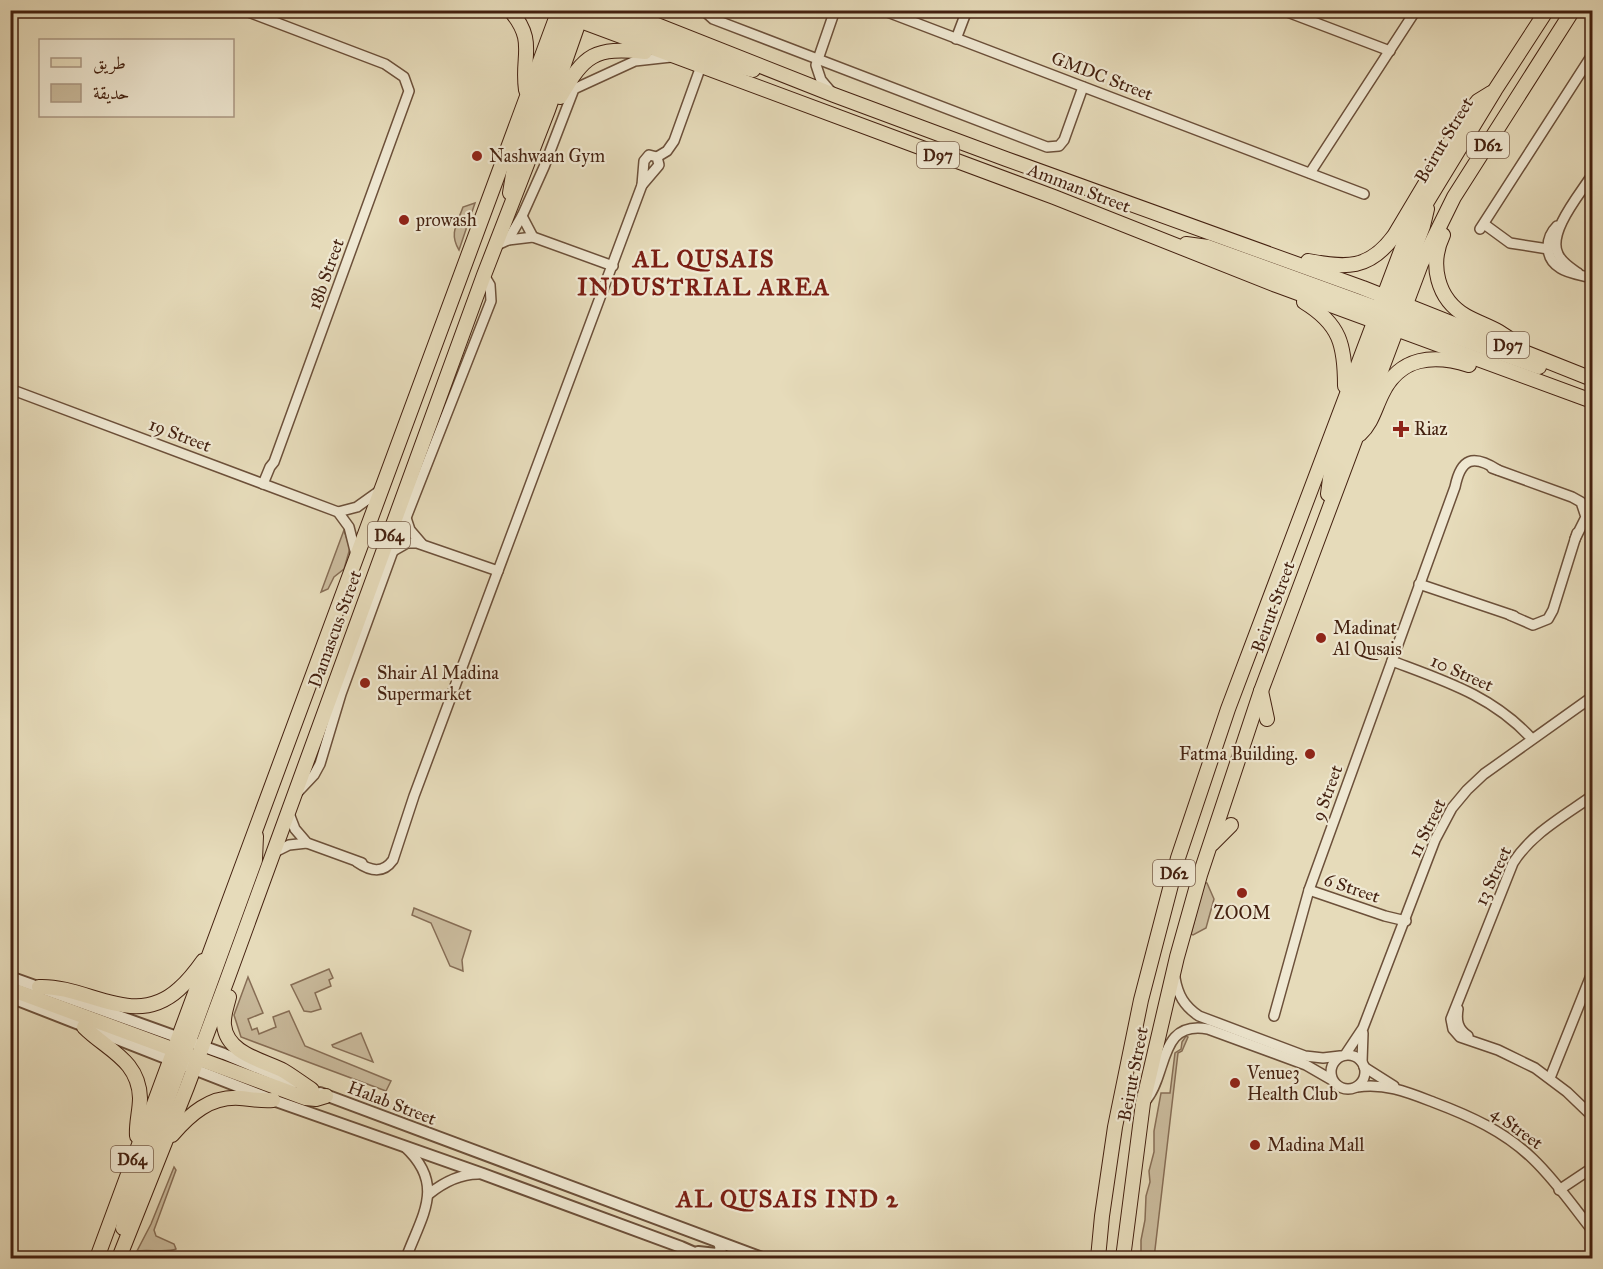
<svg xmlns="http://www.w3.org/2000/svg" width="1603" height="1269" viewBox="0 0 1603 1269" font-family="'IM FELL Great Primer',Amiri,serif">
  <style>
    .green { fill: #cabb9d; stroke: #876e56; stroke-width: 1.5 }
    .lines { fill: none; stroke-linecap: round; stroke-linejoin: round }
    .minor-casing { stroke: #6c503a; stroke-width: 12 }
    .tertiary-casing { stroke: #6c503a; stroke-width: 14 }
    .primary-casing { stroke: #442110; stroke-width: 16 }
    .minor { stroke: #efe8d2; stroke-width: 9 }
    .tertiary { stroke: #efe8d2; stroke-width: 10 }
    .primary { stroke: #e6dbba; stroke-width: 14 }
    .poi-dot { fill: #8f2418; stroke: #efe8d2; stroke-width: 2 }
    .labels { text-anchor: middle; stroke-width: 4.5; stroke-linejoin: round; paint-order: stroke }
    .shield { fill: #efe8d2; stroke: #775d4a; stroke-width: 1.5 }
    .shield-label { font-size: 16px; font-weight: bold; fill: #442110 }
    .street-label { font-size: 18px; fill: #442110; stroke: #efe8d2 }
    .poi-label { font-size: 18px; fill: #442110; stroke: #efe8d2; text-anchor: start }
    .district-label { font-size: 24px; font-weight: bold; letter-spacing: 1.5px; fill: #7a1f14; stroke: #efe8d2 }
  </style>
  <rect width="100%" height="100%" fill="#e6dbba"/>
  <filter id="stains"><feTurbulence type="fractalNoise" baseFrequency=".00333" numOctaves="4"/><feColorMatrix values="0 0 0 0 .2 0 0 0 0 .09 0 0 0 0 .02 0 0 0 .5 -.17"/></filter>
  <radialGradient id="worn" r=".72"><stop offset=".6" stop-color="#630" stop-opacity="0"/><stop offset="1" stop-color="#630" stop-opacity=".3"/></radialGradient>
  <!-- green -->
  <g class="green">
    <path d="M475 203 459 250C449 234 457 224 463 207Z"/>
    <path d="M344 530 350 548 344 569 334 577 328 589 321 592Z"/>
    <path d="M1204 882 1207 883 1214 899 1206 928 1193 935 1191 934Z"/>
    <path d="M414 908 471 931 462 960 463 971 450 966 431 923 412 915Z"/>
    <path d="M329 969 333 978 329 980 331 986 315 993 321 1009 311 1012 304 1011 291 985Z"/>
    <path d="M248 977 263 1013 248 1019 252 1030 257 1028 259 1034 276 1027 273 1017 289 1011 305 1046 391 1081 386 1091 241 1037 234 1015Z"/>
    <path d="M361 1033 373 1062 333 1047 332 1045Z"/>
    <path d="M1186 1036 1188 1037 1182 1051 1178 1053 1154 1258H1141V1240L1145 1220 1146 1196 1150 1182 1149 1171 1154 1152V1131L1161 1093H1170L1175 1053 1181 1049 1182 1042Z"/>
    <path d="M174 1167 176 1170 154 1230 156 1236 174 1244 176 1249C168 1253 148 1249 137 1251L151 1224Z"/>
  </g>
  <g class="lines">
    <defs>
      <g id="minor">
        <path d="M243 10 385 64 404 77 409 91 274 462 270 467 263 484"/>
        <path d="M703 10 713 19 1047 147 1059 146 1064 140 1083 87"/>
        <path d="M882 10 1364 194"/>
        <path d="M1282 10 1390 51"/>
        <path d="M956 39 967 10"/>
        <path d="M832 93 821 80 816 65 835 10"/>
        <path d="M649 155 657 157 659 165 642 185 644 161Z"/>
        <path d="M657 157 667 151 674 141 701 66"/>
        <path d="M1310 173 1416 10"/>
        <path d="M522 216 533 237"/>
        <path d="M1484 224 1510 243 1548 249"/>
        <path d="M1557 226C1545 238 1544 258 1560 268 1569 274 1582 275 1592 278"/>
        <path d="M1480 229 1592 55"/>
        <path d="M508 240 533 237 613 266"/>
        <path d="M495 246 508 240 522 216 544 167 574 89 635 61 671 57"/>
        <path d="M1578 273C1571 268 1562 263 1558 254 1547 232 1581 193 1592 175"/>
        <path d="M10 389 338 512 349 527 356 555"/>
        <path d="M1492 468 1572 497 1581 502 1586 517 1575 539"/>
        <path d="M338 512 357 507 378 492"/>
        <path d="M406 518 410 530 422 544"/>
        <path d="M393 551 407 543H417L498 571"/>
        <path d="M1419 584 1514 616"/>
        <path d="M1510 615 1533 625 1548 619 1553 610 1577 533"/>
        <path d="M1392 661C1445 681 1493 696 1532 739"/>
        <path d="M298 792 314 775 320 764 341 694 393 551 491 301 490 285 484 275"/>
        <path d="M1592 796C1564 816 1532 833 1513 863L1451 1019 1453 1029 1460 1037 1498 1050 1535 1068 1567 1092 1592 1116"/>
        <path d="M288 811 295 829 307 843 362 863"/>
        <path d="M273 853 289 845 307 843"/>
        <path d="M357 862C370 871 383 874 393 860L414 796 642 185"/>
        <path d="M1309 890 1385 916 1406 921"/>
        <path d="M1175 978C1178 995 1184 1006 1199 1016L1305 1056 1323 1058 1340 1056"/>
        <path d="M1458 1009C1456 1021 1458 1029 1468 1036"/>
        <path d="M1274 1016 1309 890 1455 487C1461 458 1473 454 1498 470"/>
        <circle cx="1348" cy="1072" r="17"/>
        <path d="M1345 1055 1363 1028 1435 840 1452 808 1467 790 1484 774 1592 697"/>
        <path d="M1362 1062 1363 1033"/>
        <path d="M1364 1067 1394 1086"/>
        <path d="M1550 1078 1592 973"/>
        <path d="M1357 1087C1385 1083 1407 1092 1433 1102 1470 1116 1504 1131 1533 1159 1555 1180 1573 1206 1592 1230"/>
        <path d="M1147 1099C1168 1072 1159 1020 1208 1029L1306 1065 1332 1080"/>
        <path d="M10 1129V1135"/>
        <path d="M405 1147C446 1185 422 1215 406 1258"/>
        <path d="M1559 1190 1592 1168"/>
        <path d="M429 1194C444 1182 459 1174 478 1174"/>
        <path d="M148 1258H158"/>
      </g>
      <g id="tertiary">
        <path d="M10 977 224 1054 294 1083"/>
        <path d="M10 997 273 1100 483 1174 681 1247 706 1258"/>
        <path d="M320 1093 762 1258"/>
        <path d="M698 1252 717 1254 721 1249 719 1243"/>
      </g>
      <g id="primary">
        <path d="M510 10C537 42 521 55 526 90"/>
        <path d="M551 10 1054 197 1276 285 1592 401"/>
        <path d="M584 10 725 63 753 70"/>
        <path d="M619 10 834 95 1006 159 1363 288 1592 379"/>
        <path d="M560 97C585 54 594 47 645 52"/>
        <path d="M510 193 515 162 570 10"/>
        <path d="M1443 235C1429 264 1437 299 1466 316 1482 325 1500 329 1514 343"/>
        <path d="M1186 244 1208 247 1539 367"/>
        <path d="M1308 261C1346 268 1369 270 1394 236L1465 117 1478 101 1491 93"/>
        <path d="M1304 302C1340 324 1345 345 1345 386"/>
        <path d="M1360 434C1372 423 1375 408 1382 394 1400 356 1434 354 1469 365"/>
        <path d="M1328 494 1331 471 1423 226 1427 209"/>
        <path d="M1261 691 1267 719"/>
        <path d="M1212 844 1231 825"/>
        <path d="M39 987C88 985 134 1030 179 989 188 981 196 971 203 961"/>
        <path d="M10 989 305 1098 316 1099 326 1096"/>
        <path d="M229 997C227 1006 223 1015 224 1025 227 1054 263 1060 284 1071 294 1077 303 1084 312 1090"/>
        <path d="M84 1027C107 1050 139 1060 140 1098 140 1111 136 1123 137 1136"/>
        <path d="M172 1135C190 1114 210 1096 240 1098 251 1099 262 1101 273 1100"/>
        <path d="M123 1228 126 1214 255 860 256 836"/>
        <path d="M97 1258 559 10"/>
        <path d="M119 1258 187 1087 227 980 484 275 548 110 583 10"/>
        <path d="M1098 1258 1102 1216 1115 1127 1141 1000 1178 858 1228 709 1404 243 1414 223 1495 90 1547 10"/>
        <path d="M1123 1258 1143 1103 1177 957 1200 875 1261 691 1421 264 1454 197 1573 10"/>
      </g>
    </defs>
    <!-- minor casing -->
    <use href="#minor" class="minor-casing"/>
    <!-- tertiary casing -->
    <use href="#tertiary" class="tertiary-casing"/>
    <!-- primary casing -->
    <use href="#primary" class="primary-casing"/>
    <!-- minor -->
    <use href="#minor" class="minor"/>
    <!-- tertiary -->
    <use href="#tertiary" class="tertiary"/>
    <!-- primary -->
    <use href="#primary" class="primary"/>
  </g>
  <!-- markers -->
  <g class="poi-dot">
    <circle cx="477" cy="156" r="6"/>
    <circle cx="404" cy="220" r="6"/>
    <path d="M1398 420h6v6h6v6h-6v6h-6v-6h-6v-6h6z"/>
    <circle cx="1321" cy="638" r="6"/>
    <circle cx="365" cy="683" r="6"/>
    <circle cx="1310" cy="754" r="6"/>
    <circle cx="1242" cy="893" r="6"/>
    <circle cx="1235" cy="1083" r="6"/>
    <circle cx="1255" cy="1145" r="6"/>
  </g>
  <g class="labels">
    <!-- shield labels -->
    <g class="shield">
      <rect x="1467" y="132" width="42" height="26" rx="4.5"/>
      <rect x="917" y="142" width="42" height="26" rx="4.5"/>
      <rect x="1487" y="332" width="42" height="26" rx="4.5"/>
      <rect x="368" y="522" width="42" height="26" rx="4.5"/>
      <rect x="1153" y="860" width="42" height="26" rx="4.5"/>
      <rect x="111" y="1146" width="42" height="26" rx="4.5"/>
    </g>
    <g class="shield-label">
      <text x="1488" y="151">D62</text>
      <text x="938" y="161">D97</text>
      <text x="1508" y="351">D97</text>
      <text x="389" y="541">D64</text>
      <text x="1174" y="879">D62</text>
      <text x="132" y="1165">D64</text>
    </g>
    <!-- street labels -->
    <g class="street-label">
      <text transform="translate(1102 76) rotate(21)" y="6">GMDC Street</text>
      <text transform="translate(1444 140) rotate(-59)" y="6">Beirut Street</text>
      <text transform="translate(1079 188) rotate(21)" y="6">Amman Street</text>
      <text transform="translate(326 274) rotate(-70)" y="6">18b Street</text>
      <text transform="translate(180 435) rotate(21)" y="6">19 Street</text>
      <text transform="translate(1273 607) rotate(-70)" y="6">Beirut Street</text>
      <text transform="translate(335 629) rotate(-70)" y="6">Damascus Street</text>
      <text transform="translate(1462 673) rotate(24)" y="6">10 Street</text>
      <text transform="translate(1327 793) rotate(-70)" y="6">9 Street</text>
      <text transform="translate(1427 828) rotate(-64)" y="6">11 Street</text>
      <text transform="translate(1493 876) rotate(-65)" y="6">13 Street</text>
      <text transform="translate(1352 888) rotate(19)" y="6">6 Street</text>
      <text transform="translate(1133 1074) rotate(-79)" y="6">Beirut Street</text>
      <text transform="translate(392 1103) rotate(21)" y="6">Halab Street</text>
      <text transform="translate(1517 1128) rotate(36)" y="6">4 Street</text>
    </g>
    <!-- poi labels -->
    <g class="poi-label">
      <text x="489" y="162">Nashwaan Gym</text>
      <text x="416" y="226">prowash</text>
      <text x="1414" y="435">Riaz</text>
      <text x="1333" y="634">Madinat<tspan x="1333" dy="21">Al Qusais</tspan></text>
      <text x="377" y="679">Shair Al Madina<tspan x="377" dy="21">Supermarket</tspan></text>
      <text x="1298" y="760" text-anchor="end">Fatma Building.</text>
      <text x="1242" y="919" text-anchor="middle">ZOOM</text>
      <text x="1247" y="1079">Venue3<tspan x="1247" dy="21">Health Club</tspan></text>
      <text x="1267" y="1151">Madina Mall</text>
    </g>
    <!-- district labels -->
    <g class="district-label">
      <text x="704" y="267">AL QUSAIS<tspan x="704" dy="28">INDUSTRIAL AREA</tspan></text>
      <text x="788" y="1207">AL QUSAIS IND 2</text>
    </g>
  </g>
  <!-- margin -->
  <rect width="1603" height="1269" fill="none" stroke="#e6dbba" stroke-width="36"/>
  <rect x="12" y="12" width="1579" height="1245" fill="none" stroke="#442110" stroke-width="3"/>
  <rect x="18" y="18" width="1567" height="1233" fill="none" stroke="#442110" stroke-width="1.5"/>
  <!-- legend -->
  <rect x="39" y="39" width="195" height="78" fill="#efe8d2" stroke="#ab9884" stroke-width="1.5"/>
  <rect x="51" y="58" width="30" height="9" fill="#e6dbba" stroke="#ab9884" stroke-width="1.5"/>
  <text x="93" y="69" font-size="18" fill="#442110">طريق</text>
  <rect x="51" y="84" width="30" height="18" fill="#cabb9d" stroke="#ab9884" stroke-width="1.5"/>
  <text x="93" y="99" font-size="18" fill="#442110">حديقة</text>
  <rect width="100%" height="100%" filter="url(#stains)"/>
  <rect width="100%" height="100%" fill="url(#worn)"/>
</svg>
